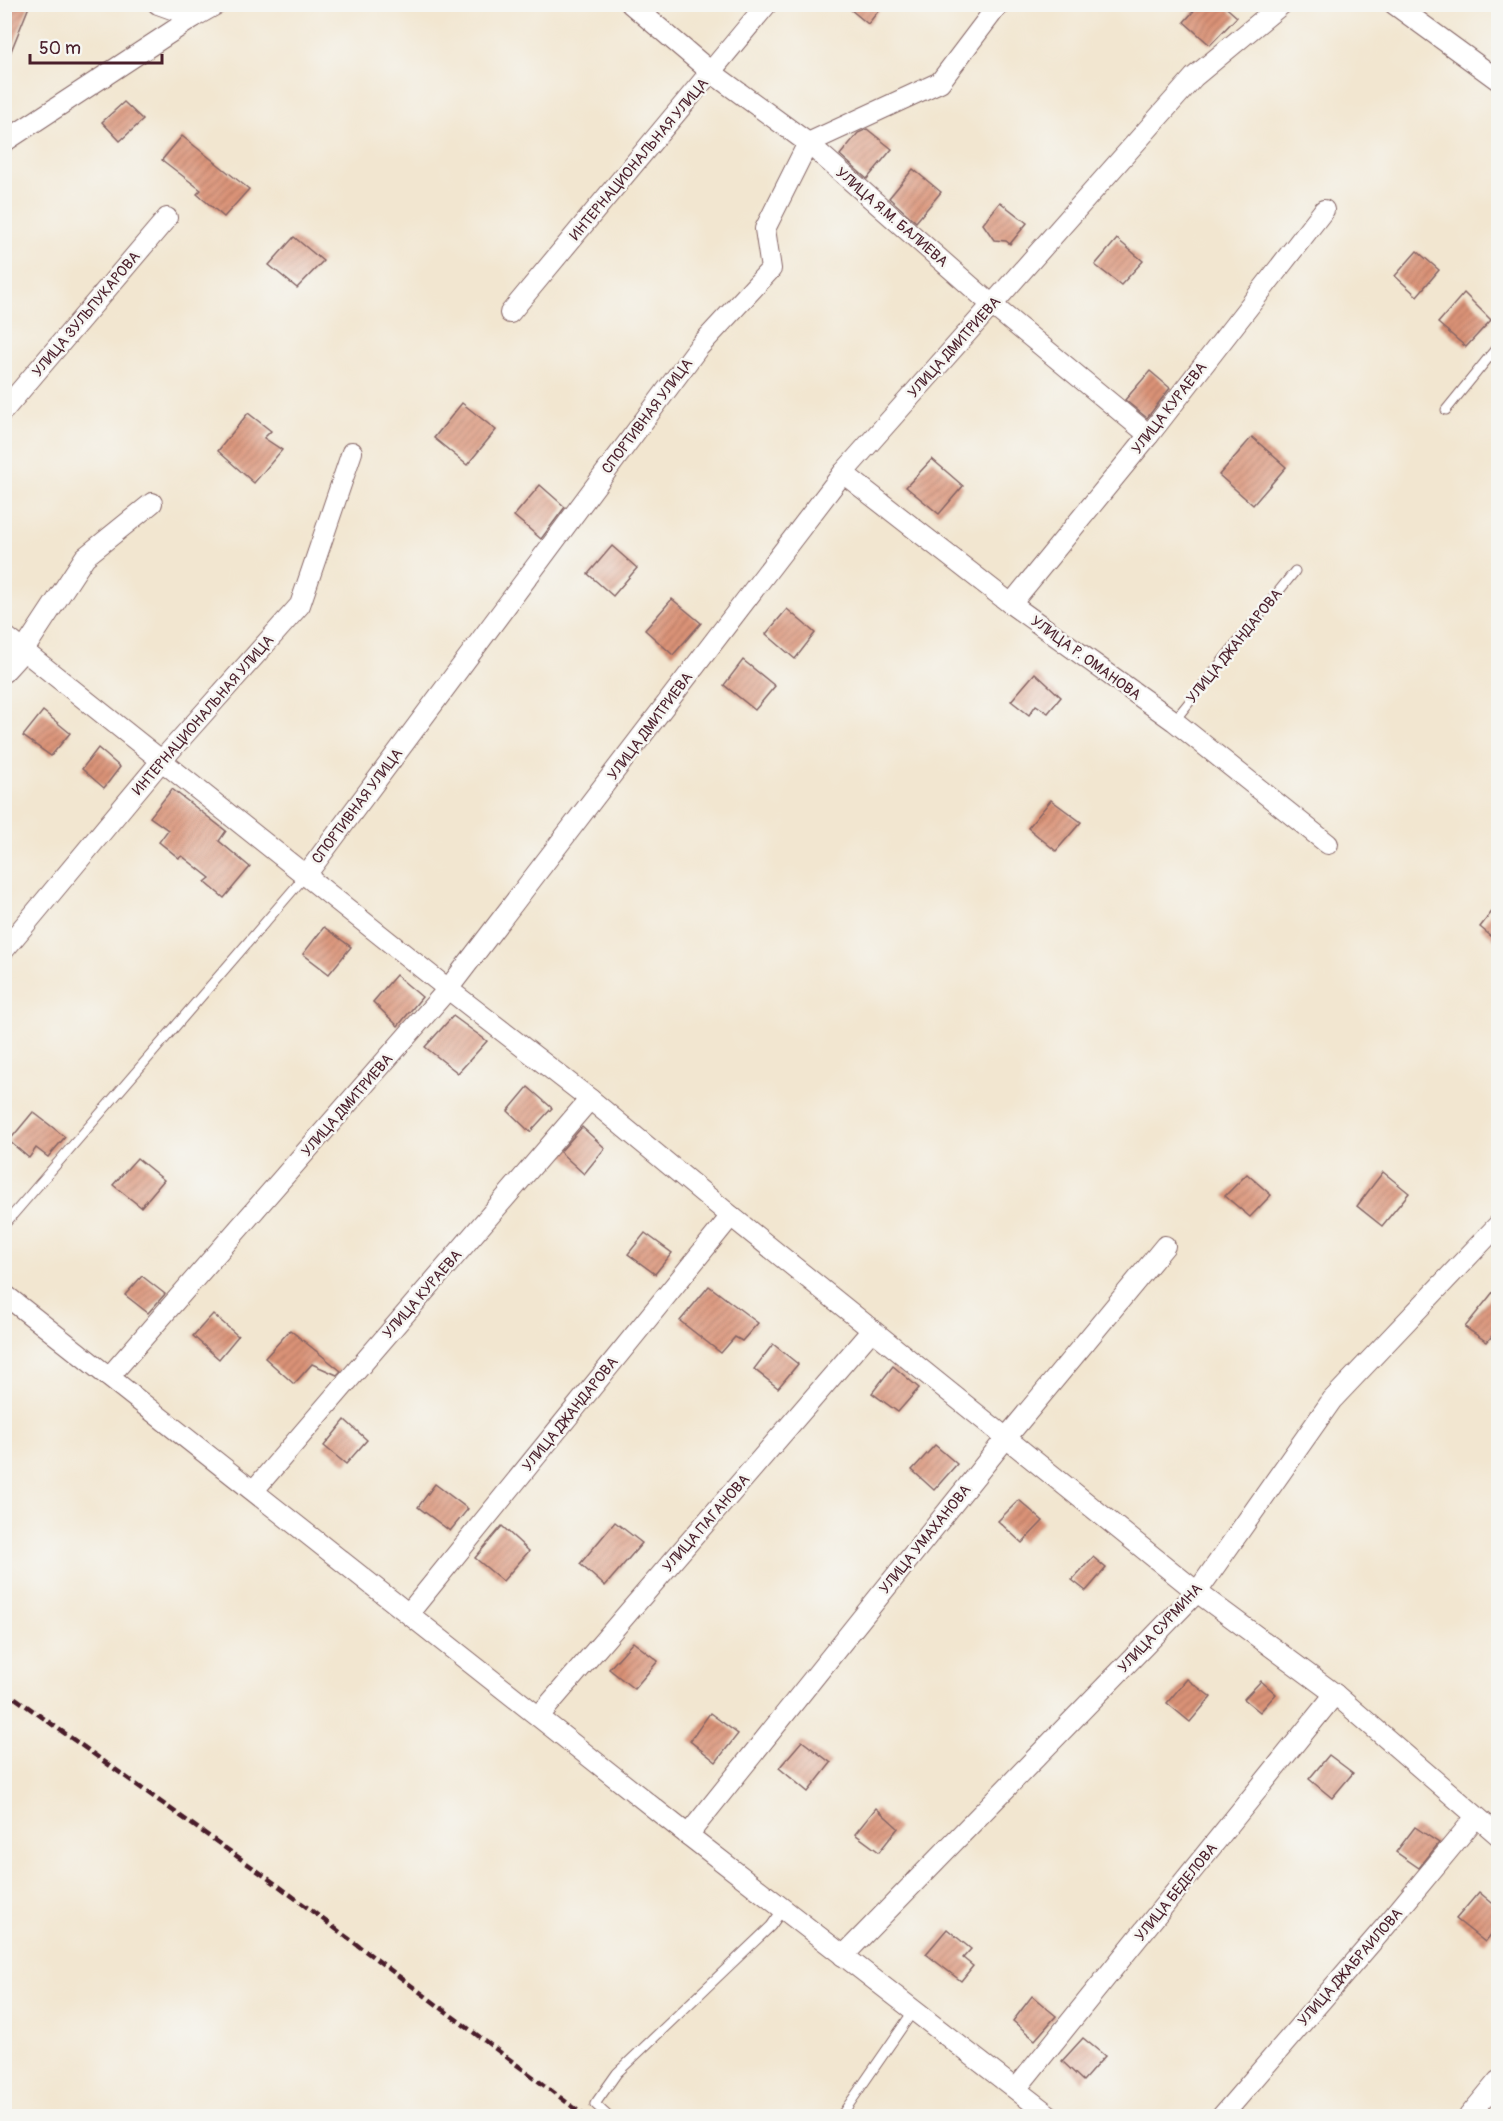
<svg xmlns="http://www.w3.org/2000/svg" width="1503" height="2121" viewBox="0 0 1503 2121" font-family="Pangolin,sans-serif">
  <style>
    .building { fill: url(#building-hatch) }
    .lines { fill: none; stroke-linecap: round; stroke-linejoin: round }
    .service-casing { stroke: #856565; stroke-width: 11 }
    .minor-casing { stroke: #856565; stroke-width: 22 }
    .service { stroke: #fff; stroke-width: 9 }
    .minor { stroke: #fff; stroke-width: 20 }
    .rail { stroke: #4a1f2b; stroke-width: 4.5; stroke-dasharray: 9 4.5; stroke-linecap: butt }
    .labels { text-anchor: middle; stroke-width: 5; stroke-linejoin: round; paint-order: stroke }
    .street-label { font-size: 15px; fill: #4a1f2b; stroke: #f6f6f2 }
  </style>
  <defs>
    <pattern id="building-hatch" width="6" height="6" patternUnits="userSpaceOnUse" patternTransform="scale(1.5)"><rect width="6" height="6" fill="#da9377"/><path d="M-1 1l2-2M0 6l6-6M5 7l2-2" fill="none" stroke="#b37762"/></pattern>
  </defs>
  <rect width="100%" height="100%" fill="#f6f6f2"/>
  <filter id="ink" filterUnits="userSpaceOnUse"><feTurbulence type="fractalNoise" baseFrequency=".0167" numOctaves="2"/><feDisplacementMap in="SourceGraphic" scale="12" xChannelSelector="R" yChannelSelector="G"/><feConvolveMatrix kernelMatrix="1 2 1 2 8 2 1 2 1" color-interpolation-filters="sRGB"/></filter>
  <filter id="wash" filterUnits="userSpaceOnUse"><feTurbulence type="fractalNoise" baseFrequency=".008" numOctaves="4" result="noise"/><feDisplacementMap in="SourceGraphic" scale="24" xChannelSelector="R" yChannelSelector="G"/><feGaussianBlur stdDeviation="1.35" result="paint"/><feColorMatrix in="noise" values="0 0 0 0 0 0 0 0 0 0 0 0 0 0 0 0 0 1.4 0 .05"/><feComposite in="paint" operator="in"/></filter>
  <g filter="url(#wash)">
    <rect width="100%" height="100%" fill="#f2e6d0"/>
    <g id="blocks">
      <!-- building -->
      <g class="building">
        <path d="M4 4H30L5 66H4Z"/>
        <path d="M844 4H884L868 24Z"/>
        <path d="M1200 4H1222L1237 17 1210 45 1184 22Z"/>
        <path d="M124 102 143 120 120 141 102 122Z"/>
        <path d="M867 129 892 149 867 179 840 155 858 133Z"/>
        <path d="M182 136 249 189 224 217 197 194 201 190 162 160Z"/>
        <path d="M913 169 941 192 916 222 889 198Z"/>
        <path d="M1000 202 1027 223 1010 244 1006 241 994 240 983 224Z"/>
        <path d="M294 237 323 261 297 288 269 265Z"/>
        <path d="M1117 239 1143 261 1121 285 1095 265Z"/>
        <path d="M1417 251 1439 270 1417 296 1395 276Z"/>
        <path d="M1464 293 1491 320 1466 347 1438 323Z"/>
        <path d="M1150 371 1170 388 1147 418 1125 400Z"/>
        <path d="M462 403 496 430 467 465 434 438Z"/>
        <path d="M248 413 271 431 264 438 282 450 254 483 218 451Z"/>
        <path d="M1252 437 1286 467 1253 505 1219 475Z"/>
        <path d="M932 459 963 486 939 514 906 487Z"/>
        <path d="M540 485 565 507 541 539 514 516Z"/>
        <path d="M612 546 637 568 613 596 588 574Z"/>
        <path d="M672 599 701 623 673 655 645 630Z"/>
        <path d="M787 609 815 633 795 659 766 634Z"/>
        <path d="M743 660 775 686 755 710 724 685Z"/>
        <path d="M1035 673 1061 697 1048 713 1036 705 1029 715 1011 701Z"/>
        <path d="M43 711 70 733 51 756 23 736Z"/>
        <path d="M98 748 120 767 104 788 82 769Z"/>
        <path d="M172 789 226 831 219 841 250 867 224 898 205 882 210 878 182 856 179 858 159 842 168 830 150 817Z"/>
        <path d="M1051 800 1081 822 1056 851 1028 828Z"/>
        <path d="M1498 904V942L1480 927Z"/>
        <path d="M324 927 351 947 329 974 303 954Z"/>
        <path d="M396 975 422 997 398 1026 373 1002Z"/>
        <path d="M453 1016 487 1041 458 1073 425 1047Z"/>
        <path d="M528 1087 552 1108 530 1132 508 1111Z"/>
        <path d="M33 1112 65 1137 48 1157 36 1148 29 1158 9 1141Z"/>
        <path d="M582 1127 605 1148 584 1174 560 1152Z"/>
        <path d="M137 1158 164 1180 141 1207 113 1185Z"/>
        <path d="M1383 1172 1409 1193 1382 1226 1357 1206Z"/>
        <path d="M1247 1174 1271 1195 1250 1217 1225 1196Z"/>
        <path d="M645 1233 672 1253 655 1274 628 1254Z"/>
        <path d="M142 1276 165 1294 148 1313 125 1295Z"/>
        <path d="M709 1286 758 1323 742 1341 735 1337 721 1353 680 1321Z"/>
        <path d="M1498 1286V1329L1487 1342 1465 1327Z"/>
        <path d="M213 1314 238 1336 219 1359 193 1336Z"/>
        <path d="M290 1330 341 1371 337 1375 312 1364 294 1384 265 1358Z"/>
        <path d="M773 1344 798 1364 778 1388 754 1369Z"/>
        <path d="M893 1366 919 1388 898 1412 872 1393Z"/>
        <path d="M345 1420 367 1440 346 1464 324 1446Z"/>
        <path d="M935 1445 957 1464 934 1490 912 1470Z"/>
        <path d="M435 1484 468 1509 450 1531 418 1507Z"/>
        <path d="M1019 1500 1043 1521 1022 1543 998 1521Z"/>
        <path d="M615 1522 642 1543 605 1586 580 1564Z"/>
        <path d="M502 1526 529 1551 503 1581 475 1558Z"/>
        <path d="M1093 1557 1106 1568 1086 1591 1072 1580Z"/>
        <path d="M633 1642 658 1661 634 1689 609 1669Z"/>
        <path d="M1187 1679 1211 1697 1190 1722 1167 1703Z"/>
        <path d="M1261 1681 1276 1694 1260 1712 1244 1699Z"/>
        <path d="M710 1713 738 1734 716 1762 690 1741Z"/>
        <path d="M802 1741 831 1763 808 1792 779 1768Z"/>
        <path d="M1329 1755 1353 1773 1332 1798 1309 1779Z"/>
        <path d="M876 1808 898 1828 879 1852 855 1834Z"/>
        <path d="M1415 1827 1439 1843 1419 1868 1396 1852Z"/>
        <path d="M1479 1892 1498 1908V1926L1485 1942 1456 1919Z"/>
        <path d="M947 1929 971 1949 963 1958 973 1966 961 1981 926 1954Z"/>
        <path d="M1032 1996 1056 2016 1035 2040 1013 2021Z"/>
        <path d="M1083 2038 1105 2056 1083 2081 1062 2061Z"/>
      </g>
    </g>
  </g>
  <g filter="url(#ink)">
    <use href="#blocks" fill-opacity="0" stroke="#856565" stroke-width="1.5"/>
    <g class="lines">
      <defs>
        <g id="service">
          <path d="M1446 410 1498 346"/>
          <path d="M1174 721 1295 571"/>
          <path d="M4 1225 306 875"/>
          <path d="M608 2116 595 2104 617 2073 771 1926 783 1909"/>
          <path d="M841 2116 914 2010"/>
        </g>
        <g id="minor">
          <path d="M158 4 194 17"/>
          <path d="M631 4 711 72 808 143 992 305 1149 435"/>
          <path d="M1394 4 1498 80"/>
          <path d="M4 142 194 17 217 4"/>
          <path d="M510 313 767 4"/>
          <path d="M4 410 167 218"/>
          <path d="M843 473 1011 604 1174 721 1328 844"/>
          <path d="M1011 604 1149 435 1324 210"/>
          <path d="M4 635 448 989 590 1099 731 1216 1197 1592 1335 1694 1498 1835"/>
          <path d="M4 672 24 650 85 557 152 503"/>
          <path d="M306 875 698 348 771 269 765 229 808 143 940 82 999 4"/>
          <path d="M4 950 162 760 300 605 352 452"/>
          <path d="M4 1294 688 1835 1050 2116"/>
          <path d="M109 1377 448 989 843 473 1194 77 1282 4"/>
          <path d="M254 1490 590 1099"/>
          <path d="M409 1613 731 1216"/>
          <path d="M539 1716 872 1330"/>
          <path d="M688 1835 1006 1438 1165 1246"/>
          <path d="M843 1956 1197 1592 1332 1400 1498 1225"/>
          <path d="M1016 2089 1335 1694"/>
          <path d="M1222 2116 1384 1928 1476 1817"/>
          <path d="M1469 2116 1498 2081"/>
        </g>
      </defs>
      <!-- service casing -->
      <use href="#service" class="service-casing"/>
      <!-- minor casing -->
      <use href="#minor" class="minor-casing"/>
      <!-- service -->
      <use href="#service" class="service"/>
      <!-- minor -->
      <use href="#minor" class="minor"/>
      <!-- rail -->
      <path class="rail" d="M4 1690 280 1887 585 2116"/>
    </g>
  </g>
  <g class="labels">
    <!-- street labels -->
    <g class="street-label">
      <text transform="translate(639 159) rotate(-50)" y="5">ИНТЕРНАЦИОНАЛЬНАЯ УЛИЦА</text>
      <text transform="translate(892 217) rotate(41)" y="5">УЛИЦА Я.М. БАЛИЕВА</text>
      <text transform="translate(86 314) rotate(-50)" y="5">УЛИЦА ЗУЛЬПУКАРОВА</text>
      <text transform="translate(954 347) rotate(-48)" y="5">УЛИЦА ДМИТРИЕВА</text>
      <text transform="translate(1169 408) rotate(-52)" y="5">УЛИЦА КУРАЕВА</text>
      <text transform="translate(647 416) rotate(-53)" y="5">СПОРТИВНАЯ УЛИЦА</text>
      <text transform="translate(1234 646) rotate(-51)" y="5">УЛИЦА ДЖАНДАРОВА</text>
      <text transform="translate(1086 658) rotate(36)" y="5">УЛИЦА Р. ОМАНОВА</text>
      <text transform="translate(203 715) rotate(-49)" y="5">ИНТЕРНАЦИОНАЛЬНАЯ УЛИЦА</text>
      <text transform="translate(650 726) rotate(-53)" y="5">УЛИЦА ДМИТРИЕВА</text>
      <text transform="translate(357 806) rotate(-53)" y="5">СПОРТИВНАЯ УЛИЦА</text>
      <text transform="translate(347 1105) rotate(-49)" y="5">УЛИЦА ДМИТРИЕВА</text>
      <text transform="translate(422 1294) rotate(-49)" y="5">УЛИЦА КУРАЕВА</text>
      <text transform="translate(570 1414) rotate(-51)" y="5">УЛИЦА ДЖАНДАРОВА</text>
      <text transform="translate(706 1523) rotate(-49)" y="5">УЛИЦА ПАГАНОВА</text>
      <text transform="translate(925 1539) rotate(-51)" y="5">УЛИЦА УМАХАНОВА</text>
      <text transform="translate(1160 1628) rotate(-47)" y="5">УЛИЦА СУРМИНА</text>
      <text transform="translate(1176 1892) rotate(-51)" y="5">УЛИЦА БЕДЕЛОВА</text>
      <text transform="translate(1350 1967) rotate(-49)" y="5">УЛИЦА ДЖАБРАИЛОВА</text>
    </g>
  </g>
  <!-- margin -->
  <rect width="1503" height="2121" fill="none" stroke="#f6f6f2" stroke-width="24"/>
  <!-- scale -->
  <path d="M30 54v9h132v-9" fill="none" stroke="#4a1f2b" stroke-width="3"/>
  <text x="39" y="54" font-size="18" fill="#4a1f2b" stroke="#f6f6f2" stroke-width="4.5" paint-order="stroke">50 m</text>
</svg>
